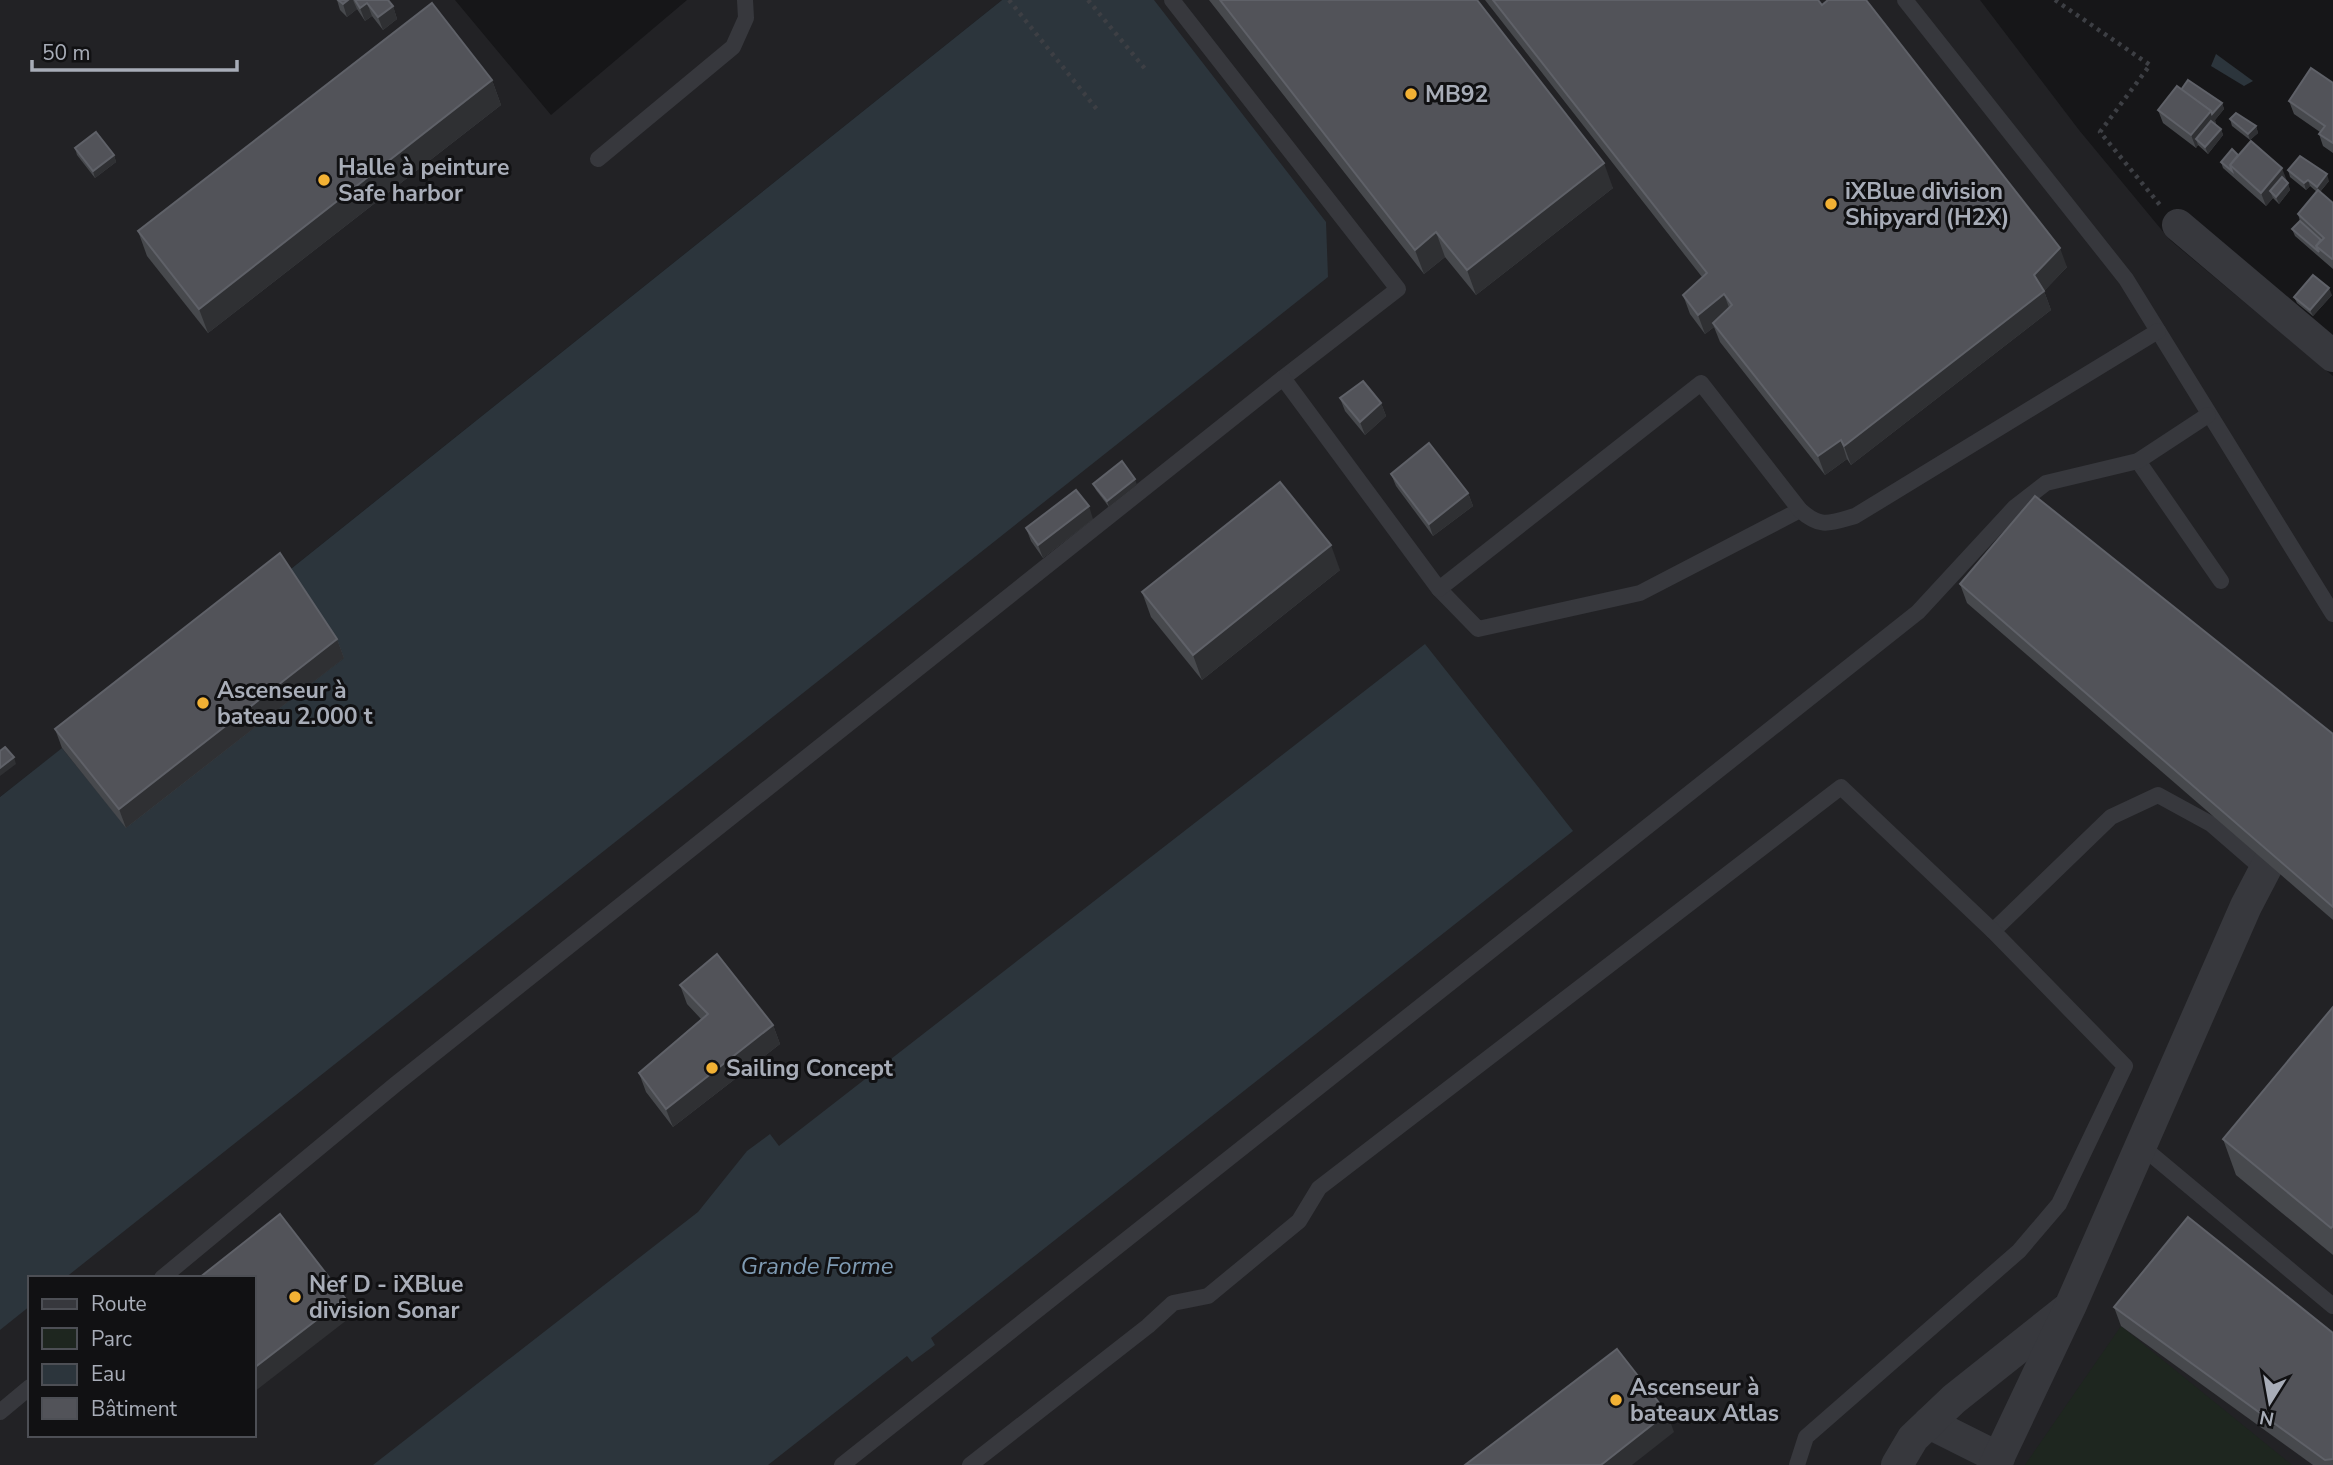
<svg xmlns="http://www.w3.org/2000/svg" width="2333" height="1465" viewBox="0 0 2333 1465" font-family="'Nunito Sans',sans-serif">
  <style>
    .built { fill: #222225 }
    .green { fill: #1e261f }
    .water { fill: #2c353c }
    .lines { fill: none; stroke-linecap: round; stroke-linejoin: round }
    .path { stroke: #3d3f44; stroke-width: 4.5; stroke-dasharray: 3.5 5; stroke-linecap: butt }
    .lane { stroke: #37383d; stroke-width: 16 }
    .street { stroke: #37383d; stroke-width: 32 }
    .wall { fill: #47494d }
    .shaded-wall { fill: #2f3033 }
    .building { fill: #525359; stroke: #5f6168; stroke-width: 2 }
    .poi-dot { fill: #f2b134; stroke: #111113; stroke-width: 2.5 }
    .labels { text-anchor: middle; stroke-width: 6; stroke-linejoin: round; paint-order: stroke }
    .poi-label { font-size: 23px; font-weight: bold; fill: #a8adb8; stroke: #111113; text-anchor: start }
    .water-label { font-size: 24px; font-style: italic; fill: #7f9bb3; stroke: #111113 }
  </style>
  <rect width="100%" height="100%" fill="#161618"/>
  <!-- built -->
  <g class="built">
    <path d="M0 0H455L551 115 687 0H1002L287 572 0 797Z"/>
    <path d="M1133 0H1980L2079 130 2170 240 2333 376V1465H0V1315L30 1291V1435H254V1278H45Z"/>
  </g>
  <!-- green -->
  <path class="green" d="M2121 1326 2292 1465H2025Z"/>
  <!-- water -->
  <g class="water">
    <path d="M1002 0H1154L1326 222 1328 277 65 1278H30V1306L0 1330V797L62 748 126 827 344 658 287 572Z"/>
    <path d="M2216 54 2253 81 2244 86 2211 66Z"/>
    <path d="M1425 644 1573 831 931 1338 935 1345 912 1362 907 1356 768 1465H373L698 1212 747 1151 770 1134 779 1146Z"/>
  </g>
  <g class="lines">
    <!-- path -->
    <g class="path">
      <path d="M1009 0 1099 112"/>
      <path d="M1088 0 1146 70"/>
      <path d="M2055 0 2150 65 2100 132 2160 205"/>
    </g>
    <!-- lane -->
    <g class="lane">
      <path d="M1172 0 1398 289 1283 378"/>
      <path d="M1905 0 2126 279 2333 614"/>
      <path d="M598 159 733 47 746 18 745 0"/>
      <path d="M2138 461 2221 581"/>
      <path d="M1439 589 1478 629 1640 593 1800 510"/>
      <path d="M1993 931 2111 817 2158 795 2211 824 2264 870"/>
      <path d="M2140 1145 2333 1306"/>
      <path d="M162 1278 396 1084 1283 378 1439 589 1701 383 1800 510C1821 529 1830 523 1855 516L2158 331"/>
      <path d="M0 1412 30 1387"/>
      <path d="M842 1465 1918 612 2015 507 2046 483 2138 461 2208 415"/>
      <path d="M970 1465 1148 1326 1173 1303 1208 1296 1299 1221 1319 1188 1841 787 1993 931 2125 1066 2059 1204 2019 1251 1806 1437 1797 1465"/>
    </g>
    <!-- street -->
    <g class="street">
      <path d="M2178 225 2333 356"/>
      <path d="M1929 1423 1999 1458"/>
      <path d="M1897 1465 1913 1438 1954 1399 2066 1310"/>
      <path d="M1995 1465 2070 1307 2246 906 2269 862"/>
    </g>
  </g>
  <!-- wall -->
  <g class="wall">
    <path d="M337 0H388L393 6 397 19 383 30 372 16 365 21 357 9 347 17 340 10Z"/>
    <path d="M1209 0H1477L1613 188 1476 295 1445 257 1424 274Z"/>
    <path d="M1485 0H1818L2067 267 2044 291 2051 310 1851 465 1847 459 1825 475 1720 342 1714 327 1705 334 1690 314 1683 295 1702 277Z"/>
    <path d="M492 80 501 105 208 333 147 256 138 231Z"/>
    <path d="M2333 83V153L2323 146 2319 134 2320 132 2294 114 2289 101Z"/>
    <path d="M2181 90 2222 103 2224 109 2215 120 2216 125 2221 129 2223 135 2208 154 2198 145 2196 148 2163 123 2158 110Z"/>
    <path d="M2230 119 2256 126 2258 133 2250 140 2232 126Z"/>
    <path d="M75 148 114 155 116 162 95 178 77 155Z"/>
    <path d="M2238 155 2287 181 2290 190 2279 204 2273 198 2266 206 2223 168 2221 162Z"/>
    <path d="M2288 170 2329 181 2320 192 2333 203V269L2295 236 2292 229 2300 221 2298 214 2317 192 2310 186 2306 190 2290 177Z"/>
    <path d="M2332 295 2313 316 2297 303 2294 297Z"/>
    <path d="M1340 398 1381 403 1386 416 1365 435 1345 411Z"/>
    <path d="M1391 474 1468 493 1473 506 1433 536 1396 486Z"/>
    <path d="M1093 484 1137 485 1109 507 1096 490Z"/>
    <path d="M1093 519 1043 558 1031 541 1026 528Z"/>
    <path d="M1340 570 1202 680 1151 617 1142 592Z"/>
    <path d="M1960 584 2333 734V920L1967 603Z"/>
    <path d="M337 639 344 658 126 828 62 748 55 729Z"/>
    <path d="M680 985 773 1025 780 1044 673 1127 646 1092 639 1073 701 1019 687 1004Z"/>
    <path d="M2333 1007V1255L2236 1175 2223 1139Z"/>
    <path d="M2114 1307 2333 1333V1465H2313L2121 1326Z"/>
  </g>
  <!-- shaded-wall -->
  <g class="shaded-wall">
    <path d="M348 0H353L357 9 347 17 343 4Z"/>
    <path d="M367 3 372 16 365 21 360 8Z"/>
    <path d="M393 6 397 19 383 30 378 17Z"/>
    <path d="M492 80 501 105 208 333 199 309Z"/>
    <path d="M2222 103 2224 109 2215 120 2216 124 2201 143 2196 139 2198 145 2196 148 2191 135 2211 111Z"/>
    <path d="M2256 126 2258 133 2250 140 2248 134Z"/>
    <path d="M2221 129 2223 135 2208 154 2205 147Z"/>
    <path d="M114 155 116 162 95 178 93 171Z"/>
    <path d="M1604 163 1613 188 1476 295 1467 270Z"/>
    <path d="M2282 168 2287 181 2275 195 2270 191 2273 198 2266 206 2261 193Z"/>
    <path d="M2327 174 2329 181 2319 193 2317 187Z"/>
    <path d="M2308 180 2310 186 2306 190 2304 183Z"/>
    <path d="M2288 183 2290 190 2279 204 2276 197Z"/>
    <path d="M1436 232 1445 257 1424 274 1415 250Z"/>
    <path d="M2060 248 2067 267 2044 291 2051 310 1851 465 1844 446 2034 275Z"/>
    <path d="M2329 288 2332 295 2313 316 2310 310Z"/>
    <path d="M1724 294 1731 313 1713 323 1714 327 1705 334 1698 315Z"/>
    <path d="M1381 403 1386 416 1365 435 1360 422Z"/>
    <path d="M1841 440 1847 459 1825 475 1818 456Z"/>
    <path d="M1135 479 1137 485 1109 507 1107 501Z"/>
    <path d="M1468 493 1473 506 1433 536 1429 524Z"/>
    <path d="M1089 506 1093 519 1043 558 1038 545Z"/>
    <path d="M1331 545 1340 570 1202 680 1193 655Z"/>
    <path d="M337 639 344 658 126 828 119 809Z"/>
    <path d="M14 757 16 764 0 776V768Z"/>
    <path d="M773 1025 780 1044 673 1127 666 1109Z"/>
    <path d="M345 1298 352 1316 254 1392V1368Z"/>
    <path d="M1667 1413 1674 1432 1632 1465H1601Z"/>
  </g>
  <!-- building -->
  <g class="building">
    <path d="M338 0H348L343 4Z"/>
    <path d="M355 0H388L393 6 378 17 367 3 360 8Z"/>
    <path d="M1220 0H1477L1604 163 1467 270 1436 232 1415 250Z"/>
    <path d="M1493 0H1818L1822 5 1828 0H1866L2060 248 2034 275 2044 291 1844 446 1841 440 1818 456 1713 323 1732 305 1724 294 1698 315 1683 295 1707 273Z"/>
    <path d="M432 3 492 80 199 309 138 231Z"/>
    <path d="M2311 68 2333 83V143L2319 134 2325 126 2289 101Z"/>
    <path d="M2188 80 2222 103 2212 114 2211 111 2181 90Z"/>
    <path d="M2177 86 2211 111 2191 135 2158 110Z"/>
    <path d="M2236 113 2256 126 2248 134 2230 119Z"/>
    <path d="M2211 121 2221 129 2205 147 2196 139Z"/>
    <path d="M96 132 114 155 93 171 75 148Z"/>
    <path d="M2251 141 2282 168 2261 193 2230 165Z"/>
    <path d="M2232 149 2238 155 2230 165 2232 171 2221 162Z"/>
    <path d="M2300 156 2327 174 2317 187 2308 180 2304 183 2288 170Z"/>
    <path d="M2282 177 2288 183 2276 197 2270 191Z"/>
    <path d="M2318 190 2333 203V258L2332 259 2316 246 2324 238 2298 214Z"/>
    <path d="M2300 221 2321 240 2316 246 2319 252 2292 229Z"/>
    <path d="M2313 275 2329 288 2310 310 2294 297Z"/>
    <path d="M1363 381 1381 403 1360 422 1340 398Z"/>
    <path d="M1429 443 1468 493 1429 524 1391 474Z"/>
    <path d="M1122 461 1135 479 1107 501 1093 484Z"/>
    <path d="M1280 482 1331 545 1193 655 1142 592Z"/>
    <path d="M1076 490 1089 506 1038 545 1026 528Z"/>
    <path d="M2035 496 2333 734V907L1960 584Z"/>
    <path d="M280 553 337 639 119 809 55 729Z"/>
    <path d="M5 747 14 757 0 768V751Z"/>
    <path d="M717 954 773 1025 666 1109 639 1073 708 1014 680 985Z"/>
    <path d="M2333 1007V1226L2331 1228 2223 1139Z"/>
    <path d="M280 1214 345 1298 254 1368V1278H199Z"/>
    <path d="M2188 1217 2333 1333V1459L2325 1460 2114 1307Z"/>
    <path d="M1617 1349 1667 1413 1601 1465H1465Z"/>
  </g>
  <!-- markers -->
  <g class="poi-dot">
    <circle cx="1411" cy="94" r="7"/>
    <circle cx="324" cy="180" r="7"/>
    <circle cx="1831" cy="204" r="7"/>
    <circle cx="203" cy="703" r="7"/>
    <circle cx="712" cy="1068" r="7"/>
    <circle cx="295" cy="1297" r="7"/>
    <circle cx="1616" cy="1400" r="7"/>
  </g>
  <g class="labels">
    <!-- poi labels -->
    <g class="poi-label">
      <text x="1425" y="102">MB92</text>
      <text x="338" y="175">Halle à peinture<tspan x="338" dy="26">Safe harbor</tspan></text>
      <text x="1845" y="199">iXBlue division<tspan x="1845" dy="26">Shipyard (H2X)</tspan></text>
      <text x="217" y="698">Ascenseur à<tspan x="217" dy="26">bateau 2.000 t</tspan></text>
      <text x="726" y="1076">Sailing Concept</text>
      <text x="309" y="1292">Nef D - iXBlue<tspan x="309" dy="26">division Sonar</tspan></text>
      <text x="1630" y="1395">Ascenseur à<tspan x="1630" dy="26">bateaux Atlas</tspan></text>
    </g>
    <!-- water labels -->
    <g class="water-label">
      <text x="817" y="1274">Grande Forme</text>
    </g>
  </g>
  <!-- legend -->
  <rect x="28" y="1276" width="228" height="161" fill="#111113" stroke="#4d4f55" stroke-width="2"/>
  <rect x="42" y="1299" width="35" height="10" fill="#37383d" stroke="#4d4f55" stroke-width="2"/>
  <text x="91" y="1311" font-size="21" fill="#a8adb8">Route</text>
  <rect x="42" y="1328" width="35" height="21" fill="#1e261f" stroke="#4d4f55" stroke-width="2"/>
  <text x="91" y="1346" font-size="21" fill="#a8adb8">Parc</text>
  <rect x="42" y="1364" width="35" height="21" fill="#2c353c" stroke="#4d4f55" stroke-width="2"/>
  <text x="91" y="1381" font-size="21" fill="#a8adb8">Eau</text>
  <rect x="42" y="1398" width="35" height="21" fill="#525359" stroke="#4d4f55" stroke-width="2"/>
  <text x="91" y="1416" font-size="21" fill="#a8adb8">Bâtiment</text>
  <!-- north arrow -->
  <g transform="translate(2270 1402) rotate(191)" stroke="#111113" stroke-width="5" paint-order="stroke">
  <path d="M0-5L12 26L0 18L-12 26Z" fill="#a8adb8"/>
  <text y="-10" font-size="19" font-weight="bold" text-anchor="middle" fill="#a8adb8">N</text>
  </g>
  <!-- scale -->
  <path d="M32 60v10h205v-10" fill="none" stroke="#a8adb8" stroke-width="3.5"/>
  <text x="42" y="60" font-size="21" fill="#a8adb8" stroke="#111113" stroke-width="5" paint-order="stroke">50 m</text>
</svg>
